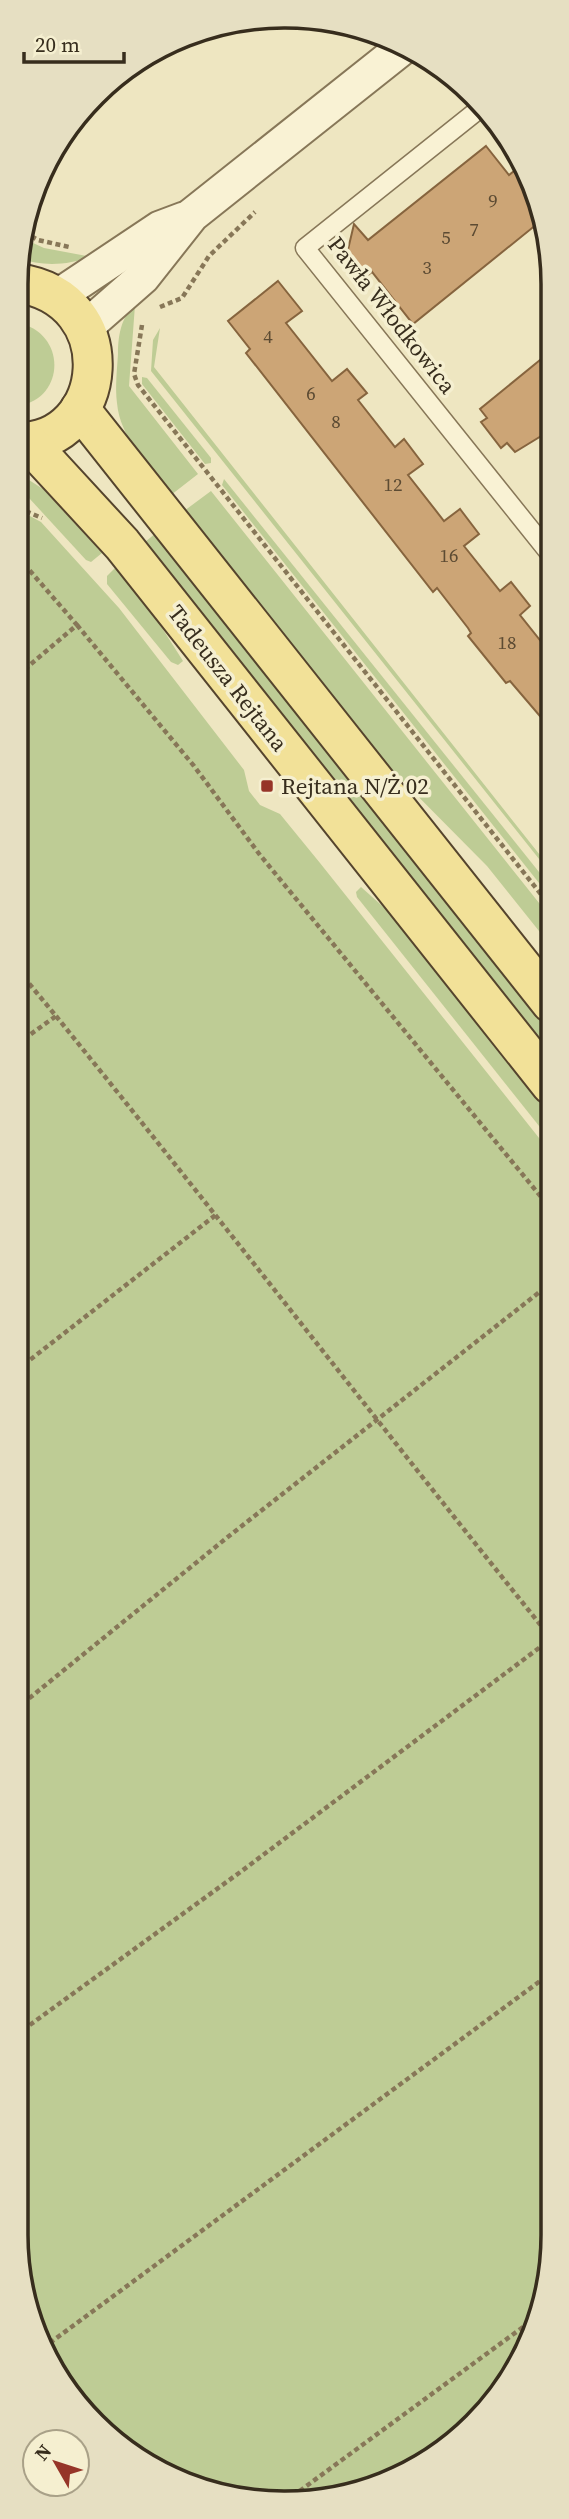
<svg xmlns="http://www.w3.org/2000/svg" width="569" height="2519" viewBox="0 0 569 2519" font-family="'Source Serif 4',serif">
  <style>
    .green { fill: #becc95 }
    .building { fill: #cca576; stroke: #86643e; stroke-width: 2 }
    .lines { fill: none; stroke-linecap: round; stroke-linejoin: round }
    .service-casing { stroke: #877758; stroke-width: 21 }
    .minor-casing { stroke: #877758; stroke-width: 37 }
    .primary-casing { stroke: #55442d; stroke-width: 42 }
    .path { stroke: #877758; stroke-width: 4.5; stroke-dasharray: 5 3.5; stroke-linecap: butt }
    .service { stroke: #f9f2d4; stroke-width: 18 }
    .minor { stroke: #f9f2d4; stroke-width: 33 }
    .primary { stroke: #f2e198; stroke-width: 38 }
    .poi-dot { fill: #963528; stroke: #f5efd0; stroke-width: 2.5 }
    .labels { text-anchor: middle; stroke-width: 7; stroke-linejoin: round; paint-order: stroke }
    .number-label { font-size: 19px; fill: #5c4b33 }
    .street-label { font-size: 23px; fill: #372d1d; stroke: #f5efd0 }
    .poi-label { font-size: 23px; fill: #372d1d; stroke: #f5efd0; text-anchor: start }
    .rim { fill: none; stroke: #372d1d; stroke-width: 3.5 }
  </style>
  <rect width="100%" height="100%" fill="#eee6c1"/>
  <!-- green -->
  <g class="green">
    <path d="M22 238 44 248 92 257C66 265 44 267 18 258Z"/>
    <path d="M135 305 129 386 198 474 171 495C150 468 120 438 117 403 115 387 117 370 118 354 118 336 121 317 135 305Z"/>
    <path d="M18 323C66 332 67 398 18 406Z"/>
    <path d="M160 328 154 367 551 869V874L151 371 153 340Z"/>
    <path d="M142 377 147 378 211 458V463L205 464 142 384Z"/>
    <path d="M18 473 43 489 102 553 91 562 86 560 18 486Z"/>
    <path d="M224 479 551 887V898L222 485Z"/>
    <path d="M211 491 551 918V946L487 866 383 761 184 511Z"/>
    <path d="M18 510 24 517 28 515 41 522 119 608 244 770 249 791 260 805 280 814 320 863 551 1153V2270L517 2369 448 2447 354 2494 267 2503 166 2476 83 2412 36 2337 16 2235Z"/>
    <path d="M156 533 551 1034V1055L148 546 145 542Z"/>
    <path d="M115 568 143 598 183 661 178 665 171 662 107 584V576Z"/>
    <path d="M361 887 398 920 551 1114V1141L357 897 356 892Z"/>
  </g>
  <!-- building -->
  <g class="building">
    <path d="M486 146 509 175 524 163 542 220 413 324 372 272 364 278 346 258 354 224 368 240Z"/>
    <path d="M278 281 302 311 286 323 332 381 347 369 367 393 358 400 395 447 404 439 423 464 408 475 444 521 460 509 479 534 464 546 500 591 511 582 530 606 520 615 551 654V729L510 681 506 683 468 636 471 633 468 628 437 588 433 592 246 353 250 349 228 321Z"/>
    <path d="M551 351V430L515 452 507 443 501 448 481 422 487 418 480 409Z"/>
  </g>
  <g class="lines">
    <defs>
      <path id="service" d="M483 106 305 248 551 555"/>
      <g id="minor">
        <path d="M58 296 160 228 184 219"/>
        <path d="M86 327 143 277 192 215 406 45"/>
      </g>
      <g id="primary">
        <path d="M80 409 551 1003"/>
        <path d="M18 442C110 443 125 299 18 283"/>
        <path d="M28 442 122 544 551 1085"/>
      </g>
    </defs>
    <!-- service casing -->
    <use href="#service" class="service-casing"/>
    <!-- minor casing -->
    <use href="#minor" class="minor-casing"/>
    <!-- primary casing -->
    <use href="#primary" class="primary-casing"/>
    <!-- path -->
    <g class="path">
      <path d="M24 232 38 240 69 247"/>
      <path d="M160 307 182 298 209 256 255 212"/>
      <path d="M142 325 134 374 138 385 551 907"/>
      <path d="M18 508 42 518"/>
      <path d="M77 625 194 766 260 855 551 1209"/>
      <path d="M18 675 77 625 18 557"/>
      <path d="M56 1016C223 1222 385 1432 551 1638"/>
      <path d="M17 1044 56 1016 17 969"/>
      <path d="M17 1370 217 1214"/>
      <path d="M16 1709 229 1536 551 1283"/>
      <path d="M16 2035 239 1873 551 1639"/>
      <path d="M43 2348 551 1973"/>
      <path d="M286 2501 534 2319"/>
    </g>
    <!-- service -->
    <use href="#service" class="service"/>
    <!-- minor -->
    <use href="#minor" class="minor"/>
    <!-- primary -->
    <use href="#primary" class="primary"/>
  </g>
  <!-- markers -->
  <rect class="poi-dot" x="260" y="779" width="14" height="14" rx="3.5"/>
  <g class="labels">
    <!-- number labels -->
    <g class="number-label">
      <text x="493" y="207">9</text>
      <text x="474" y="236">7</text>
      <text x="446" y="244">5</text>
      <text x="427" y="274">3</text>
      <text x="268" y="343">4</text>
      <text x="311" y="400">6</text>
      <text x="336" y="428">8</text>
      <text x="393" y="491">12</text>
      <text x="449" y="562">16</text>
      <text x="507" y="649">18</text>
    </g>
    <!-- street labels -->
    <g class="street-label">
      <text transform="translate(392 315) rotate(52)" y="8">Pawła Włodkowica</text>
      <text transform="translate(228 678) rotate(52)" y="8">Tadeusza Rejtana</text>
    </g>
    <!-- poi labels -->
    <g class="poi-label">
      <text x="281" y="794">Rejtana N/Ż 02</text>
    </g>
  </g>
  <!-- crop -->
  <path d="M0 0H569V2519H0ZM284 28H285A256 256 0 0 1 541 284V2235A256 256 0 0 1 285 2491H284A256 256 0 0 1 28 2235V284A256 256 0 0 1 284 28Z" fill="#e6dfc2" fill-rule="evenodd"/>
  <path class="rim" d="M284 28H285A256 256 0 0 1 541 284V2235A256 256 0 0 1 285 2491H284A256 256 0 0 1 28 2235V284A256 256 0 0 1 284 28Z"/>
  <!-- north arrow -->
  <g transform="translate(56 2463) rotate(309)"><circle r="33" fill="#f5efd0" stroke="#a9a188" stroke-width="2"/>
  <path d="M0-5L12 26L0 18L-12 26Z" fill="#963528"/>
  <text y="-10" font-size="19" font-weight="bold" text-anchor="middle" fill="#372d1d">N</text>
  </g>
  <!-- scale -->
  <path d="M24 52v10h100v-10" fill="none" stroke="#372d1d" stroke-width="3.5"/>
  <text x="35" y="52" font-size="21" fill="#372d1d" stroke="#f5efd0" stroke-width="5" paint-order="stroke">20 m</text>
</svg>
